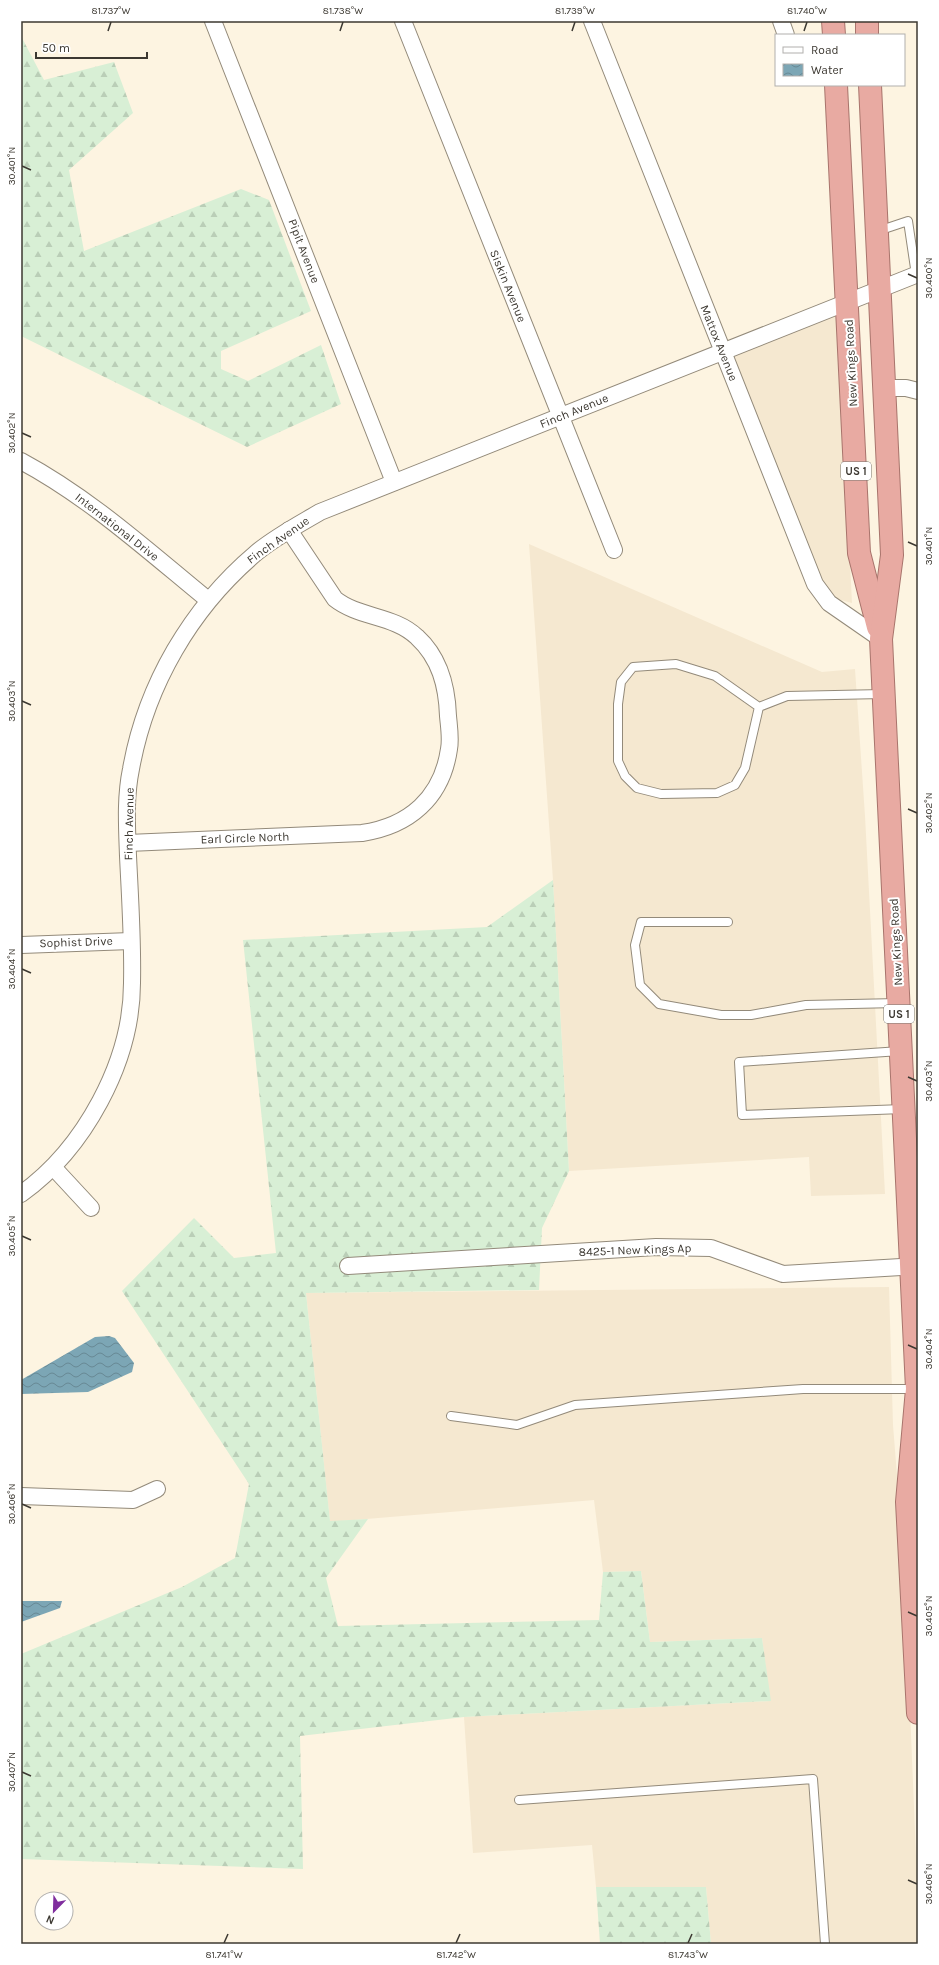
<svg xmlns="http://www.w3.org/2000/svg" width="939" height="1965" viewBox="0 0 939 1965" font-family="Karla,sans-serif">
  <style>
    .built { fill: #f5e8d0 }
    .forest { fill: url(#forest-firs) }
    .water { fill: url(#water-waves) }
    .lines { fill: none; stroke-linecap: round; stroke-linejoin: round }
    .service-casing { stroke: #938a7a; stroke-width: 10 }
    .minor-casing { stroke: #938a7a; stroke-width: 18 }
    .trunk-casing { stroke: #a8746c; stroke-width: 24 }
    .service { stroke: #fff; stroke-width: 8 }
    .minor { stroke: #fff; stroke-width: 16 }
    .trunk { stroke: #e8aaa2; stroke-width: 22 }
    .ticks { fill: none; stroke: #3c3831; stroke-width: 1.5 }
    .labels { text-anchor: middle; stroke-width: 4; stroke-linejoin: round; paint-order: stroke }
    .shield { fill: #fff; stroke: #76746f; stroke-width: 1 }
    .shield-label { font-size: 11px; font-weight: bold; fill: #3c3831 }
    .street-label { font-size: 12px; fill: #3c3831; stroke: #fff }
    .neatline { fill: none; stroke: #3c3831; stroke-width: 1.5 }
    .ticks-label { font-size: 10px; text-anchor: middle; fill: #3c3831 }
  </style>
  <defs>
    <pattern id="forest-firs" width="22" height="20" patternUnits="userSpaceOnUse"><rect width="22" height="20" fill="#d8efd5"/><path d="M5 1l3.5 6h-7zM16 11l3.5 6h-7z" fill="#baceb7"/></pattern>
    <pattern id="water-waves" width="16" height="10" patternUnits="userSpaceOnUse"><rect width="16" height="10" fill="#7ca6b5"/><path d="M0 5q4-4 8 0t8 0" fill="none" stroke="#678894"/></pattern>
  </defs>
  <rect width="100%" height="100%" fill="#fdf4e1"/>
  <!-- built -->
  <g class="built">
    <path d="M838 315 852 603 833 598 818 575 730 355Z"/>
    <path d="M529 544 822 672 855 669 865 816 885 1194 811 1196 809 1157 569 1171 553 880Z"/>
    <path d="M889 1287 893 1425 904 1563 918 1905V1944H711L706 1887H596L592 1845 473 1853 464 1717 770 1701 762 1638 650 1642 641 1571 603 1572 594 1500 330 1522 306 1293Z"/>
  </g>
  <!-- forest -->
  <g class="forest">
    <path d="M21 36 44 80 114 62 133 113 69 170 84 251 241 189 269 200 311 311 221 351V369L248 381 321 345 341 404 247 447 21 336Z"/>
    <path d="M553 880 569 1171 542 1228 539 1290 306 1293 330 1521 368 1519 326 1578 338 1626 599 1620 603 1572 641 1571 650 1642 762 1638 771 1701 464 1717 300 1736 303 1869 21 1859V1654L182 1587 235 1558 249 1484 122 1291 194 1218 234 1258 276 1253 243 940 487 927Z"/>
    <path d="M596 1887H706L711 1944H600Z"/>
  </g>
  <!-- water -->
  <g class="water">
    <path d="M109 1336 115 1338 134 1363 132 1372 88 1392 21 1394V1380L95 1337Z"/>
    <path d="M21 1601H62L60 1608 21 1622Z"/>
  </g>
  <g class="lines">
    <defs>
      <g id="service">
        <path d="M878 231 908 221 916 275"/>
        <path d="M759 707 715 676 676 664 633 667 621 682 618 704V761L625 776 637 788 661 794 717 793 735 785 745 768 759 707 787 696 883 694"/>
        <path d="M728 922H641L635 945 640 985 659 1004 721 1015H751L806 1005 898 1003"/>
        <path d="M900 1051 739 1062 742 1115 903 1109"/>
        <path d="M451 1416 517 1425 575 1405 803 1389H917"/>
        <path d="M519 1800 813 1779 825 1944"/>
      </g>
      <g id="minor">
        <path d="M213 21 394 482"/>
        <path d="M403 21 614 550"/>
        <path d="M592 21 815 584 829 603 881 639"/>
        <path d="M781 21 786 35"/>
        <path d="M884 388H906L918 391"/>
        <path d="M21 461C90 498 148 551 208 600"/>
        <path d="M128 843 362 833C409 826 442 798 449 749 451 739 449 727 448 716 447 686 440 658 417 637 394 615 359 618 335 599L289 530"/>
        <path d="M21 945 131 941"/>
        <path d="M53 1167 91 1208"/>
        <path d="M21 1194C84 1149 132 1062 132 983 133 941 130 898 128 856 127 827 125 798 131 769 146 685 191 608 256 553 275 537 298 525 320 512L918 274"/>
        <path d="M348 1266 656 1247 711 1248 783 1274 918 1266"/>
        <path d="M21 1496 133 1500 157 1489"/>
      </g>
      <g id="trunk">
        <path d="M833 21 834 35"/>
        <path d="M867 21V35"/>
        <path d="M836 85 859 553 878 627"/>
        <path d="M870 85 892 555 881 639 917 1389 907 1502 918 1713"/>
      </g>
    </defs>
    <!-- service casing -->
    <use href="#service" class="service-casing"/>
    <!-- minor casing -->
    <use href="#minor" class="minor-casing"/>
    <!-- trunk casing -->
    <use href="#trunk" class="trunk-casing"/>
    <!-- service -->
    <use href="#service" class="service"/>
    <!-- minor -->
    <use href="#minor" class="minor"/>
    <!-- trunk -->
    <use href="#trunk" class="trunk"/>
  </g>
  <!-- ticks -->
  <path class="ticks" d="M108 31 111 22M340 31 343 22M572 31 575 22M804 31 807 22M22 166 31 170M908 274 917 278M22 433 31 437M908 542 917 546M22 701 31 705M908 809 917 813M22 969 31 973M908 1077 917 1081M22 1236 31 1240M908 1345 917 1349M22 1504 31 1508M908 1612 917 1616M22 1772 31 1776M908 1880 917 1884M224 1943 228 1934M456 1943 460 1934M688 1943 692 1934"/>
  <g class="labels">
    <!-- shield labels -->
    <g class="shield">
      <rect x="841" y="462" width="30" height="18" rx="3"/>
      <rect x="884" y="1005" width="30" height="18" rx="3"/>
    </g>
    <g class="shield-label">
      <text x="856" y="475">US 1</text>
      <text x="899" y="1018">US 1</text>
    </g>
    <!-- street labels -->
    <g class="street-label">
      <text transform="translate(304 251) rotate(69)" y="4">Pipit Avenue</text>
      <text transform="translate(508 286) rotate(68)" y="4">Siskin Avenue</text>
      <text transform="translate(719 343) rotate(68)" y="4">Mattox Avenue</text>
      <text transform="translate(851 363) rotate(-93)" y="4">New Kings Road</text>
      <text transform="translate(574 411) rotate(-22)" y="4">Finch Avenue</text>
      <text transform="translate(117 527) rotate(38)" y="4">International Drive</text>
      <text transform="translate(278 540) rotate(-35)" y="4">Finch Avenue</text>
      <text transform="translate(129 824) rotate(-89)" y="4">Finch Avenue</text>
      <text transform="translate(245 838) rotate(-2)" y="4">Earl Circle North</text>
      <text transform="translate(76 942) rotate(-2)" y="4">Sophist Drive</text>
      <text transform="translate(896 942) rotate(-93)" y="4">New Kings Road</text>
      <text transform="translate(635 1250) rotate(-2)" y="4">8425-1 New Kings Ap</text>
    </g>
  </g>
  <!-- border -->
  <rect width="939" height="1965" fill="none" stroke="#ffffff" stroke-width="44"/>
  <!-- legend -->
  <rect x="775" y="34" width="130" height="52" fill="#ffffff" stroke="#b1afad"/>
  <rect x="783" y="47" width="20" height="6" fill="#ffffff" stroke="#b1afad"/>
  <text x="811" y="54" font-size="12" fill="#3c3831">Road</text>
  <rect x="783" y="64" width="20" height="12" fill="url(#water-waves)" stroke="#b1afad"/>
  <text x="811" y="74" font-size="12" fill="#3c3831">Water</text>
  <!-- north arrow -->
  <g transform="translate(54 1911) rotate(203)"><circle r="19" fill="#ffffff" stroke="#b1afad"/>
  <path d="M0-3L7 15L0 10L-7 15Z" fill="#802e9e"/>
  <text y="-6" font-size="11" font-weight="bold" text-anchor="middle" fill="#3c3831">N</text>
  </g>
  <!-- scale -->
  <path d="M36 52v6h111v-6" fill="none" stroke="#3c3831" stroke-width="2"/>
  <text x="42" y="52" font-size="12" fill="#3c3831" stroke="#ffffff" stroke-width="3" paint-order="stroke">50 m</text>
  <rect x="22" y="22" width="895" height="1921" class="neatline"/>
  <g class="ticks-label">
    <text x="111" y="14">81.737°W</text>
    <text x="343" y="14">81.738°W</text>
    <text x="575" y="14">81.739°W</text>
    <text x="807" y="14">81.740°W</text>
    <text transform="translate(11 166) rotate(-90)" y="4">30.401°N</text>
    <text transform="translate(928 278) rotate(-90)" y="4">30.400°N</text>
    <text transform="translate(11 433) rotate(-90)" y="4">30.402°N</text>
    <text transform="translate(928 546) rotate(-90)" y="4">30.401°N</text>
    <text transform="translate(11 701) rotate(-90)" y="4">30.403°N</text>
    <text transform="translate(928 813) rotate(-90)" y="4">30.402°N</text>
    <text transform="translate(11 969) rotate(-90)" y="4">30.404°N</text>
    <text transform="translate(928 1081) rotate(-90)" y="4">30.403°N</text>
    <text transform="translate(11 1236) rotate(-90)" y="4">30.405°N</text>
    <text transform="translate(928 1349) rotate(-90)" y="4">30.404°N</text>
    <text transform="translate(11 1504) rotate(-90)" y="4">30.406°N</text>
    <text transform="translate(928 1616) rotate(-90)" y="4">30.405°N</text>
    <text transform="translate(11 1772) rotate(-90)" y="4">30.407°N</text>
    <text transform="translate(928 1884) rotate(-90)" y="4">30.406°N</text>
    <text x="224" y="1958">81.741°W</text>
    <text x="456" y="1958">81.742°W</text>
    <text x="688" y="1958">81.743°W</text>
  </g>
</svg>
